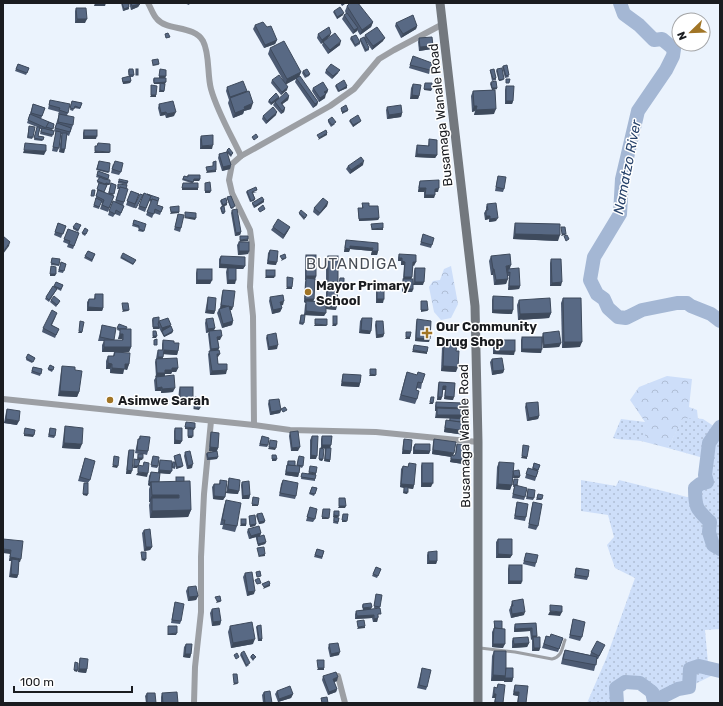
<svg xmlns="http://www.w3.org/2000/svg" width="723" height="706" viewBox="0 0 723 706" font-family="Rubik,sans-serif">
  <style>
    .grass { fill: url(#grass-dots) }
    .forest { fill: url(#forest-crowns) }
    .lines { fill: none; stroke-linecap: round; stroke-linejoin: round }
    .river { stroke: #a4b7d4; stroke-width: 14 }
    .lane { stroke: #9c9fa4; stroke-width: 3 }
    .street { stroke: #9c9fa4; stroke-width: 6 }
    .secondary { stroke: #73787e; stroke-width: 9 }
    .wall { fill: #4c5a72 }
    .shaded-wall { fill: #3e4a5c }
    .building { fill: #586984; stroke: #3e4a5c }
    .poi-dot { fill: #a17526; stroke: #fff; stroke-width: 1.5 }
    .labels { text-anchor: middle; stroke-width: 3; stroke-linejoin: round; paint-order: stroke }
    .street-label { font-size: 13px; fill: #1a1c20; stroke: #fff }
    .poi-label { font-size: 13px; font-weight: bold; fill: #1a1c20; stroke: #fff; text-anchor: start }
    .water-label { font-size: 14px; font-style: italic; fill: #28436b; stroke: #fff }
    .quarter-label { font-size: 15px; letter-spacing: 1px; fill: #474d56; stroke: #fff }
  </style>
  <defs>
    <pattern id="grass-dots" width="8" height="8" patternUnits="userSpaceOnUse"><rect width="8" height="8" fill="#cddef9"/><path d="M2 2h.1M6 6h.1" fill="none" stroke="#afbed5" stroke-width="1.8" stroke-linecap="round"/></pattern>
    <pattern id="forest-crowns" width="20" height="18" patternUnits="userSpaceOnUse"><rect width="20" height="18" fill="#cddef9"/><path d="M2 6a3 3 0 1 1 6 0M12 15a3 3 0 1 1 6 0" fill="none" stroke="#afbed5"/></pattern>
  </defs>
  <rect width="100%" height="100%" fill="#ebf3fd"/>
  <!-- grass -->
  <g class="grass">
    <path d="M683 417 703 419 715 427 720 417V629L705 630 708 663 720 669V676H711L689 687 678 689 661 696 654 701 652 692 640 683 625 682 616 688 617 703H587L606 659 635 578 615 568 607 545 614 537 608 515 581 511V480L616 486 619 480 687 497 695 496V488L704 481 707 459 668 448Z"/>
    <path d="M621 419 645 422V442C634 439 624 441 613 438Z"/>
  </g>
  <!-- forest -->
  <g class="forest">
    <path d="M451 266 458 304 451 318 441 320 434 312 429 287 433 281 440 280 444 269Z"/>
    <path d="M667 376 692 379 689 407 697 410 698 419 683 418 668 448 645 442V422L630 400 639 387Z"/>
  </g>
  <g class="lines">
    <!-- river -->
    <g class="river">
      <path d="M620 3 624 14 639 25 654 40 662 39 674 49 673 56 666 70 638 111 622 179 620 214 594 257 590 280 597 294 604 299 608 308 618 317 626 318 642 310 677 303H687L691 306 711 314 720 321"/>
      <path d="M720 427 709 443 705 475 707 482 700 484 695 488C695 507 696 509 710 522L709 532 713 545 720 549"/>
      <path d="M617 703 616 688 625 682 640 683 652 692 654 701 678 689 689 687 690 669 699 666 720 671"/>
    </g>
    <!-- lane -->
    <path class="lane" d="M480 648 515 652 552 659C562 657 562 648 565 640"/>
    <!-- street -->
    <g class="street">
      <path d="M148 3C151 8 153 15 157 19 167 31 194 25 203 41 210 54 207 75 211 89 217 111 231 135 241 156"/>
      <path d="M3 399 254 425 290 430 376 432 478 442"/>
      <path d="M254 425 253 316 250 287 252 245 250 230 232 193 229 180 232 164 241 156 330 106 354 89 379 59 394 50 443 24"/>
      <path d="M338 676 345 703"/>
      <path d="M194 703 195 667 201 612V557L204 494 211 421"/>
    </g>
    <!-- secondary -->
    <path class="secondary" d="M440 3 475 306 478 442V703"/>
  </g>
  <!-- wall -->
  <g class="wall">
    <path d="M121 3H128L129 9 123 11Z"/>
    <path d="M129 3H139L140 4 138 7 131 10Z"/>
    <path d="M184 3H190L189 5Z"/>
    <path d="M340 3H346L342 6Z"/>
    <path d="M347 6 373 22 371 27 360 35 357 30V31L353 34 342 19 344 15 346 14 345 11Z"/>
    <path d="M76 8 85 23H75V11Z"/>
    <path d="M334 11 343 15 337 19 333 12Z"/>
    <path d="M396 23 417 26 416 29 401 38 395 26Z"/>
    <path d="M255 25 277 40 275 44 264 48 253 29Z"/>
    <path d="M318 34 330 36 321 44 317 38Z"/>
    <path d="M365 35 383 41 372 50 365 40 369 48V50L365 52 360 41V39L364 38Z"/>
    <path d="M351 37 360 42V44L355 47 350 39Z"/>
    <path d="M419 38 433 46 432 49 419 51 418 42Z"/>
    <path d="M323 42 340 45 328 54 322 45Z"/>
    <path d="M270 48 301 72 299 76 318 102 317 105 313 108 295 82 296 79 286 84 287 90 281 95 271 83 272 80H283L268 54Z"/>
    <path d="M413 56 430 70 429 74 409 68Z"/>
    <path d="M18 64 29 68 26 75 15 71Z"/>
    <path d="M503 66 509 77 505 78 502 67Z"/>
    <path d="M129 69 134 75 133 77H130L131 81 130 83 123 84 122 80V78L129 77 128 71Z"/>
    <path d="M160 69 165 78V84L164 92H159L160 84H154L153 80 154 78H159Z"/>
    <path d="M497 69 503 80 499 81 496 71Z"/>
    <path d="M326 70 338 73 332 79 325 73Z"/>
    <path d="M490 70 496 78V80L492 81 490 71Z"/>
    <path d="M303 71 310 74 309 76 305 78 302 73Z"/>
    <path d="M491 82 497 88V89L492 90 494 114 474 115 475 111 472 112 471 96 473 91 492 90 490 84Z"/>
    <path d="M413 84 419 96 418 99H410L411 88Z"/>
    <path d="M336 85 347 86V88L338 92 335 86Z"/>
    <path d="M506 86 513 101 512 104H505V90Z"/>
    <path d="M227 87 247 91 246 92 251 109 244 111 243 114 233 118 228 103 229 100 226 91Z"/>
    <path d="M313 88 328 90 327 93 325 94V98L319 102 312 91Z"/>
    <path d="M289 96 288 100 282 104 285 108 284 112 281 114 273 105 275 102Z"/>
    <path d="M279 97V99L271 105 268 102 269 100Z"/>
    <path d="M50 100 68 113 67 115 73 125 69 136 67 135 64 153 59 152 61 136 62 134H61L59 148 57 152 52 151 56 132 54 131 59 114H58L59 112 48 109Z"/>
    <path d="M72 101 82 103 80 109 74 108 73 111 70 110Z"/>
    <path d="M33 104 45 108 41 119 54 124 52 130 54 131 52 137 40 134 41 129H40L38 136 44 137 42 141 34 140 37 127 27 123Z"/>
    <path d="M159 104 174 116 166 118 165 115 160 116 158 108Z"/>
    <path d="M387 107 402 113 401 117 387 119 386 110Z"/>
    <path d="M276 115 266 124 262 119 263 116Z"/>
    <path d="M328 120 335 124 331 127 328 122Z"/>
    <path d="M350 120 360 122 353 127 349 121Z"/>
    <path d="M29 126 33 137 32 139 27 138Z"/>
    <path d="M84 130 96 139H83V133Z"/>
    <path d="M201 136 212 149H200V139Z"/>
    <path d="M429 139 437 155 435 158 415 157 416 149 417 145 428 146Z"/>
    <path d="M227 150 233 153 231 157 227 153 231 165 230 169 222 171 218 158 219 154 226 152Z"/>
    <path d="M99 161 109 172 108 173 96 170Z"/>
    <path d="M113 164 121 172 119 175 111 173Z"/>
    <path d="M363 165 350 174 346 169 348 166Z"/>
    <path d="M98 171 109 175 108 179 109 185H105H107L104 192 108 194 111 183 116 185 113 195 114 196 108 212 100 209 102 203 101 202 99 209 93 207 96 200H95L98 191H97L99 184 97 182 99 178 96 177Z"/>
    <path d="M188 175 200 179 199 181H194L193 183 198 190H182L183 183H191L182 180 184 176 187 177Z"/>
    <path d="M498 176 504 189 503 192 495 191 497 180Z"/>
    <path d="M118 181H128L127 185 118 183Z"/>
    <path d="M420 181 438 192H435L434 198H424V192H418L419 184Z"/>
    <path d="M118 184 124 202 123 206H124L120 216 115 214 113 217 108 215 113 201 115 202 119 189H117Z"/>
    <path d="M131 191 139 194 134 208 126 205Z"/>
    <path d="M247 191 257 192 253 193 255 199 254 201 250 202 246 192Z"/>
    <path d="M144 193 157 205 163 207 160 215 154 213 152 218 146 215 151 202 149 201 145 212 138 209Z"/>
    <path d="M227 197 234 208 231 209 227 199Z"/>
    <path d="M221 200 227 203V205L223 206 225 212 224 214H222L220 208 222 206 220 201Z"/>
    <path d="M264 200V202L254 208 252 204V203Z"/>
    <path d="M328 202 327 206 318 216 313 212 314 208Z"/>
    <path d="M362 203 369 206 379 218 378 220 359 221 358 210V208H362Z"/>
    <path d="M487 204 496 221 489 222V219L485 220 484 213 486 210V207Z"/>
    <path d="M232 210 241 232 240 235 235 236 231 213Z"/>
    <path d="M299 213 307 215 304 220 299 214Z"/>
    <path d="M178 214 181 228 180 232 174 230Z"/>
    <path d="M134 220 144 231 143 232 138 231 139 228 132 226Z"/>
    <path d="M58 223 66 226 61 238 54 235Z"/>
    <path d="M515 223 558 241 513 239 514 228Z"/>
    <path d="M81 225 78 232 73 229V227Z"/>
    <path d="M273 227H290L288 231 283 239 271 230Z"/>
    <path d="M85 228 87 232 85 236 82 234Z"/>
    <path d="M68 229 79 233 73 249 67 247 68 244 63 242Z"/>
    <path d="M423 234 432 245 431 248 420 245Z"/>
    <path d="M346 240 378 251 377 255H371L372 251 350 249 349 252H344L345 244Z"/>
    <path d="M239 242 249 251 248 254 238 255 237 245Z"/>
    <path d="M270 250 276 265 267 264 268 253Z"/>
    <path d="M88 251 95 254 92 262 84 258Z"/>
    <path d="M399 254 414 266 413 265 411 279 413 289 412 292H402V283L403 280 404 265H401V261H398V258Z"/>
    <path d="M306 255 316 276 315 279 314 299 313 301 326 302V287L327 285H326V259L328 256 337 284 336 310 326 309 324 316 304 315 305 305 306 303 304 302 305 282 306 280H305V259Z"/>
    <path d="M221 256 245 266 243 269H236L235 284H227L226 272 227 268H219V259Z"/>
    <path d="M491 256 510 269 520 286 519 289 508 290 509 276H508L506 284 494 285 493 275H491L489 261Z"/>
    <path d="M121 257 136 260 133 265 120 258Z"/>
    <path d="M52 258 59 265V266L51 265Z"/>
    <path d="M551 259 561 286H550V263Z"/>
    <path d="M61 262 66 264 63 273 58 272Z"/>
    <path d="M415 268 423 285H413L414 271Z"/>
    <path d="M197 269 212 280 210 284H196V273Z"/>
    <path d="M56 282 63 285 61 291 57 289 49 302 45 299 46 297 54 287Z"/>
    <path d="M377 289 383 303H376V292Z"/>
    <path d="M223 290 232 310H230L233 321 232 325 222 328 217 313 219 309H220L222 293Z"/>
    <path d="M95 294 103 308 102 311H87V302L89 299H94Z"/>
    <path d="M493 296 512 314 492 313V300Z"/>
    <path d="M208 297 215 311 214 314 205 313 207 301Z"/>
    <path d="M270 297 283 305H281L282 308 280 312 272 314 269 301Z"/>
    <path d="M563 298 580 347 562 348 561 303Z"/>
    <path d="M51 300 60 301 56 307 50 302Z"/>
    <path d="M519 300 551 313 549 318 518 320 517 305Z"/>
    <path d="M301 315 304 323 303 325 299 324Z"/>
    <path d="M56 316 52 325 59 329 55 338 42 332 43 328Z"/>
    <path d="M153 318 170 327 173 331 172 333 164 337 159 328V329H153L152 320Z"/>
    <path d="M362 318 370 334 359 333 360 321Z"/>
    <path d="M206 319 215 328 214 330 220 340H218L219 348 218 350V357H217L218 364 226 374 210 375 208 354 210 351 208 334 209 332 206 333 205 323Z"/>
    <path d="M417 319 429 342 415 341 416 323Z"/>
    <path d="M376 321 384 334 383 337 376 338 375 325Z"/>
    <path d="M119 324 126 329 131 347 129 352H123L129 364 127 370 124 369 123 374 110 373V369H106V361L108 356H113L114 352H102V345L104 341H98L102 325 114 340H122V339H118L120 331 117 330Z"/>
    <path d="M543 333 561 343 559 347 543 348 542 342 541 353 521 352V340L522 337H542Z"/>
    <path d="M267 335 277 349 268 350 266 338Z"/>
    <path d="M163 340 174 343 178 351 177 355 163 354V359L178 368 176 372H172L171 374H165V376L173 392 161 393V391H155L154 380 156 377 155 362 156 359 157 353 158 350H162V344Z"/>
    <path d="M494 340 514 355 493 354V343Z"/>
    <path d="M444 341 456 351V372L441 371 442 347Z"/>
    <path d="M28 354 35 358 32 363 26 360Z"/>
    <path d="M492 359 504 370 503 373 492 375 490 362Z"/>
    <path d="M50 365 54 367 52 372 48 370Z"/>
    <path d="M62 366 75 370 79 392 77 397 58 396 61 371Z"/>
    <path d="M33 367 42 369 40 376 31 373Z"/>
    <path d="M407 372 422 383 421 389 417 388 416 390 417 399 415 404 399 400 405 378Z"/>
    <path d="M343 374 360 383 359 387 341 386 342 378Z"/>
    <path d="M439 382 455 383 453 400 444 399 445 390H443L441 400H437L438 385Z"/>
    <path d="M180 387 191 402 178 401 179 390Z"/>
    <path d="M269 400 281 410 280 413 270 415 268 404Z"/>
    <path d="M436 402 463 409 464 415 463 419 465 422V435L444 432 445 424 446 420 449 421 450 418H435L436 411H435V406Z"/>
    <path d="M526 403 539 416 538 419 527 421 525 407Z"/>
    <path d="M7 409 17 425 4 423 6 412Z"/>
    <path d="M65 426 80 449 62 448 64 431Z"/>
    <path d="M50 428 55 436 54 438 48 437Z"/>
    <path d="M175 428 182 441 180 444H174V431Z"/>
    <path d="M211 432 218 448 217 451V459L207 460 206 454 207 453 214 451H209L210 436Z"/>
    <path d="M290 432 298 451H291L289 436Z"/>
    <path d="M140 436 148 451 147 455 143 454 142 460H140L137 468H133L134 459 137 460 138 454H140L135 453 137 443Z"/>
    <path d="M262 436 268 445 267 447 259 446Z"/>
    <path d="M312 436 316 459H310V440Z"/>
    <path d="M322 436 330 448V462L324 461 325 449 323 448V459L322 461 319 460 320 450 321 448V439Z"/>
    <path d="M404 439 411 451 410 454H402L403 443Z"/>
    <path d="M434 439 453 456 455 455 456 447 457 444 464 460 463 464 450 462 451 457 432 454 433 442Z"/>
    <path d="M415 444 430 451 429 454H413V447Z"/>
    <path d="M129 450 131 474H126L128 453Z"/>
    <path d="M185 452 192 468 187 469 184 456Z"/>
    <path d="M153 456 158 466 157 468 151 467Z"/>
    <path d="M174 456 182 467 176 469 175 464V469L172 468 170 474 159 473V482H176V477L184 482 191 510 188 517 150 518 149 505 150 502H149V489L150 486 148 485 149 476 151 472 158 473 159 464 160 460 172 463 175 462 174 457Z"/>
    <path d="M85 458 90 480 88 483 78 481Z"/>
    <path d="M298 458 303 466 302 468 300 467 299 473 298 477 285 475 286 468 288 461 295 466H297Z"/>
    <path d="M499 462 513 471 520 476 519 478H513L510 490 496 489 497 467Z"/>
    <path d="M409 463 414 485 413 489 408 488 407 494 403 493 404 488 400 487 401 469 403 466 408 467Z"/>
    <path d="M422 463 431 487H421V466Z"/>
    <path d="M534 463 540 465 535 481 525 478 528 468 532 469Z"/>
    <path d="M302 473 315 479V481L301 479Z"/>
    <path d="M229 478 238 494 226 493 228 482Z"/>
    <path d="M514 479 525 497 524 500 512 498 514 487H513Z"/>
    <path d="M220 480 225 497 223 500 213 499 212 487 214 484H219Z"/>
    <path d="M283 480 296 496 295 499 279 496 281 484Z"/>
    <path d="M242 482 250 495 249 499H242L241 485Z"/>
    <path d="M312 487 317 488 314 496 309 494Z"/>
    <path d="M528 489 534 498 533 500 526 499Z"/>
    <path d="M538 494 542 499 541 500H536Z"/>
    <path d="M226 500 237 526 235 532 222 529 223 525H220L224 506Z"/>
    <path d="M517 502 526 517 525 521 514 519 516 506Z"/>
    <path d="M533 502 538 526 536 530 528 528 532 506Z"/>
    <path d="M310 507 315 519 313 522 306 521Z"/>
    <path d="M334 511 339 516 338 517H335L339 518 338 524 333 523 334 517H333Z"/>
    <path d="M257 514 265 521 264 523 259 524 256 516Z"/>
    <path d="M249 516 256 524 255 526 250 527 249 518Z"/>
    <path d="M248 529 261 533 260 536 266 542 265 544 258 546 256 539V537L249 539 247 532Z"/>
    <path d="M144 530 152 547 150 550 144 551 142 533Z"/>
    <path d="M3 539 20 562H19L18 575 17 578 9 577 11 561H9L10 554Z"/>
    <path d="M498 539 512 555 510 558H496V542Z"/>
    <path d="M317 549 324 551 322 559 314 557Z"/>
    <path d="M428 552 437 561 436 564H427V555Z"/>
    <path d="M526 553 536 563 535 567 523 564Z"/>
    <path d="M509 565 522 581 521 584H508V569Z"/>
    <path d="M376 567 381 569 377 578 372 576Z"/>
    <path d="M576 568 588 577 587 580 574 578Z"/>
    <path d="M245 573 254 594 247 596 243 577Z"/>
    <path d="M188 587 198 596 196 600 188 601 186 591Z"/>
    <path d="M376 594 380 607 379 608H374Z"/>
    <path d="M512 601 524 615 511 618 509 610 511 606V605Z"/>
    <path d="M175 602 181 621 180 624 171 623 174 606Z"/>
    <path d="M363 604 371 609 379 617H378L377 622H373L372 618 355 619V614L356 611 363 610 362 606Z"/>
    <path d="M212 609 221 621 220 625 212 626 210 613Z"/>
    <path d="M573 619 582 637 580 641 569 638Z"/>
    <path d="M494 621 503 648 492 647V632L494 628Z"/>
    <path d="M536 623 537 636 536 637 540 648 539 651H532V639L531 640 530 631 514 632V628L515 624Z"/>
    <path d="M230 626 253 644 231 648 228 632Z"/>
    <path d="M257 626 262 639V641H258L256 627Z"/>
    <path d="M546 636 550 637 563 638 558 652 542 648Z"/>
    <path d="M513 638 529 643 527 647 512 648V641Z"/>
    <path d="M186 644 191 654 190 658 183 657 184 647Z"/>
    <path d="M329 644 339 655 330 657 328 648Z"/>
    <path d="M603 649 598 659H597L594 671 561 664 563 655 565 650 590 655 591 652Z"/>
    <path d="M494 651 513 678 512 682H504V680V681H491L492 656Z"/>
    <path d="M241 653 249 665 246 667 240 655Z"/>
    <path d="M251 656 255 658 253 661 250 657Z"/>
    <path d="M80 658 87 669 86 673 78 672 79 662Z"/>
    <path d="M422 668 427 687 426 690 417 688Z"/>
    <path d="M323 676 337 681 334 682 337 689 336 692 328 695 322 680Z"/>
    <path d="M498 684 503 703H494L495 698H492L493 691 494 687 497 688Z"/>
    <path d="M515 685 526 703H517L518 696 513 695 514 688Z"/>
    <path d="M277 691 293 694 291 698 278 702 275 694Z"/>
    <path d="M264 692 272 703H263L262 695Z"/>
    <path d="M147 693 156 703H146L145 696Z"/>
    <path d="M162 693 178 703H161V697Z"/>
  </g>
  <!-- shaded-wall -->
  <g class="shaded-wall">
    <path d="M95 3H106L105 6H94Z"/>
    <path d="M343 3H346L342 6Z"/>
    <path d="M140 4 138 7 131 10 132 6Z"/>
    <path d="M129 7V9L123 11 124 9Z"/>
    <path d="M344 13 343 15 337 19V17Z"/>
    <path d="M77 19H87L85 23H75Z"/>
    <path d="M373 22 371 27 360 35 362 30Z"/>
    <path d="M417 26 416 29 401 38 403 34Z"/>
    <path d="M358 28 357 31 353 34 354 30Z"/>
    <path d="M331 33 330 36 321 44 322 40Z"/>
    <path d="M385 38 383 41 372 50 373 46Z"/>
    <path d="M277 40 275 44 264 48 265 45Z"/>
    <path d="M341 41 340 45 328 54 330 50Z"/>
    <path d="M433 46 432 49 419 51 420 47Z"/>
    <path d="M159 64 158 65 152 66 153 65Z"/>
    <path d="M340 70 338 73 332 79 333 76Z"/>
    <path d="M301 72 299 77 285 85 287 79Z"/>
    <path d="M159 76H166L165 78H159Z"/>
    <path d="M504 79 503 80 499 81V80Z"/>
    <path d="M131 81 130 83 123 84V82Z"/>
    <path d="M166 82 165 84H154V83Z"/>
    <path d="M347 86V88L338 92 339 91Z"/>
    <path d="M288 87 287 90 281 95 282 92Z"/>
    <path d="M492 88H497V89L492 90Z"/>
    <path d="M424 89H432L431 91 424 90Z"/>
    <path d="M160 90 164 91V92H159Z"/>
    <path d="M328 90 327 93 323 96 324 92Z"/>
    <path d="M247 91 246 94 230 98V97Z"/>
    <path d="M326 94 325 98 319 102 320 98Z"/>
    <path d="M151 95H156V97H150Z"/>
    <path d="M412 95 419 96 418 99H410Z"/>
    <path d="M289 96 288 100 280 106 281 103Z"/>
    <path d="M279 97V99L271 105V103Z"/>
    <path d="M506 101H513L512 104H505Z"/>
    <path d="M318 102 317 105 313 108 315 104Z"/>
    <path d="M253 103 251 109 244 111 243 114 233 118 235 113 244 107Z"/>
    <path d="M474 106H477L475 111 472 112Z"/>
    <path d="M285 108 284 112 281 114 282 111Z"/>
    <path d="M496 109 494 114 474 115 476 110Z"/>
    <path d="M348 110V111L342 114V112Z"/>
    <path d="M166 112 165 115 160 116 161 113Z"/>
    <path d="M176 112 174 116 166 118 167 114Z"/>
    <path d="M277 112 276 115 266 124 267 121Z"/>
    <path d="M402 113 401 117 387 119 389 115Z"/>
    <path d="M361 121 360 122 353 127V125Z"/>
    <path d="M327 133V135L318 140 319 138Z"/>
    <path d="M84 136H97L96 139H83Z"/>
    <path d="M213 145 212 149H200L202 146Z"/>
    <path d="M61 149H65L64 153 59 152Z"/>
    <path d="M24 150 46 151 44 155 23 153Z"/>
    <path d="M95 151 110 152 109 153H94Z"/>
    <path d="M417 154 437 155 435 158 415 157Z"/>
    <path d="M364 161 363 165 350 174 351 170Z"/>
    <path d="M231 165 230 169 222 171 223 167Z"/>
    <path d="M216 170V172L206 173 207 171Z"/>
    <path d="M194 179H200L199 181H193Z"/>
    <path d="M106 183 110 184 109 185H105Z"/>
    <rect x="182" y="188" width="16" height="2"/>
    <path d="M419 188H426L424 192H418Z"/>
    <path d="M439 188 438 192H434L435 189Z"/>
    <path d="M205 191H211L210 193H205Z"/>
    <path d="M425 195H435L434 198H424Z"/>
    <path d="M264 200V202L254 208 255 206Z"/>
    <path d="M328 202 327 206 318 216 320 213Z"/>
    <path d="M227 203V205L222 207 223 205Z"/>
    <path d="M171 212H179V213L170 214Z"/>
    <path d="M486 216H490L489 219 485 220Z"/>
    <path d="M185 217 196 218 195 220 184 218Z"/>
    <path d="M379 218 378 220 359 221V219Z"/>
    <path d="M498 218 496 221 489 222 490 219Z"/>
    <path d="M290 227 288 231 283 239 284 235Z"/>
    <path d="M383 228V230H371L372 229Z"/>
    <path d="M241 232 240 235 235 236 236 233Z"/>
    <path d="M515 234 560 235 558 241 513 239Z"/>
    <path d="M562 234H566L565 235 561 236Z"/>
    <path d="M248 239V241L239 242 240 240Z"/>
    <path d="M10 242 9 246 3 254V252Z"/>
    <path d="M350 246 373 248 372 251 350 249 349 252H344L345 248Z"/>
    <path d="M239 251H249L248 254 238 255Z"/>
    <path d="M372 251H378L377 255H371Z"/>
    <path d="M286 258 285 259 281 261 282 259Z"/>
    <path d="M399 258H402L401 261H398Z"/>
    <path d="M268 261 277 262 276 265 267 264Z"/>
    <path d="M402 261 405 262 404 265H401Z"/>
    <path d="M413 262H416L414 266 412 265Z"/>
    <path d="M220 264 245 266 243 269 219 268Z"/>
    <path d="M511 265 509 271 508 269 507 271 506 266Z"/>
    <path d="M493 269H494L493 275H491Z"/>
    <path d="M50 274H56L55 276H50Z"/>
    <path d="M266 276H275L274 278H265Z"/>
    <path d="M306 276H316L315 280H305Z"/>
    <path d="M404 277H412L411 281 403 280Z"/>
    <path d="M508 279 506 284 494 285 496 280Z"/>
    <path d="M197 280H212L210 284H196Z"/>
    <path d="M228 280H236L235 284H227Z"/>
    <path d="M328 282H338L337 285H326Z"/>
    <path d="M415 282H424L423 285H413Z"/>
    <path d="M562 282 561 286H550L552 283Z"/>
    <path d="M339 284H344L343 286 339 285Z"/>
    <path d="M509 286H520L519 289 508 290Z"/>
    <path d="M287 287H292V289H286Z"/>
    <path d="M403 289H413L412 292H402Z"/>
    <path d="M305 299H314L313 303 306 301V303L304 302Z"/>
    <path d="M377 299H384L383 303H376Z"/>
    <path d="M284 301 283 305 279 306 280 302Z"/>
    <path d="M221 305 233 307 232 310 220 309Z"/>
    <path d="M327 306H337L336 310 326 309Z"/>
    <path d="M88 307 103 308 102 311H87Z"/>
    <path d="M282 308 280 312 272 314 273 310Z"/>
    <path d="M123 310H129L128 311 122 312Z"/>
    <path d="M207 310 215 311 214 314 205 313Z"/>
    <path d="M421 310H428L427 311 421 312Z"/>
    <path d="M493 310H513L512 314 492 313Z"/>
    <path d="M306 311 326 313 324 316 304 315Z"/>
    <path d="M551 313 549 318 518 320 520 314Z"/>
    <path d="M233 321 232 325 222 328 223 324Z"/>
    <path d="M315 324 327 325 326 326H314Z"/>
    <path d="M333 324H337L336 326H332Z"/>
    <path d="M171 325 170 328 161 332 162 328Z"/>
    <path d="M153 327H160L159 329H153Z"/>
    <path d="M215 328 213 332 209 331V332L206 333 208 329Z"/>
    <path d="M361 330 371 331 370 334 359 333Z"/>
    <path d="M79 331 82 332V333H78Z"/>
    <path d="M173 331 172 333 164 337V336Z"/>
    <path d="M120 334H123L122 339H118Z"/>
    <path d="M384 334 383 337 376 338 377 335Z"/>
    <path d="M153 336H157L156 338H152Z"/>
    <path d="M222 336 220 340H216L217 337Z"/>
    <path d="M406 337H410V339H405Z"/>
    <path d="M416 338 430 339 429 342 415 341Z"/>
    <path d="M564 342H582L580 347 562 348Z"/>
    <path d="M561 343 559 347 543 348 544 345Z"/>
    <path d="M278 345 277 349 268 350 269 347Z"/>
    <path d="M104 347H131L129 352H102Z"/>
    <path d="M219 348 217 352H210L211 349Z"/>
    <path d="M522 349H542L541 353 521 352Z"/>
    <path d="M164 350 178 351 177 355 162 354Z"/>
    <path d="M413 350 427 352V354L412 352Z"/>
    <path d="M494 351H515L514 355 493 354Z"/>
    <path d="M217 354H220L218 357H216Z"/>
    <path d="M158 357H163L162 361 156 360Z"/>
    <path d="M108 363 112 364 110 369H106Z"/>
    <path d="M125 364H129L127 370 124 369 123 374 110 373 112 368Z"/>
    <path d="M443 366 458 367 456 372 441 371Z"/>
    <path d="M172 368H178L176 372H172L171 374H165L164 377H155L157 373Z"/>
    <path d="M227 370 226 374 210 375 212 371Z"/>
    <path d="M504 370 503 373 492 375 493 371Z"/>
    <path d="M370 374 376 375 375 376H369Z"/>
    <path d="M342 382 360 383 359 387 341 386Z"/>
    <path d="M443 386H446L445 390H442Z"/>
    <path d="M162 387 161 391H155L157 388Z"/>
    <path d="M175 388 173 392 161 393 162 389Z"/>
    <path d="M60 391 79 392 77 397 58 396Z"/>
    <path d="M445 396 454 397 453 400 444 399Z"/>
    <path d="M438 397H442L441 400H437Z"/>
    <path d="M180 398H193L191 402 178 401Z"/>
    <path d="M430 402 433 403V404H429Z"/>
    <path d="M436 407 463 408 462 411 437 408 436 411H435Z"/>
    <path d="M194 408H200L199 410 193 409Z"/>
    <path d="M281 410 280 413 270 415 271 412Z"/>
    <path d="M437 415H464L463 419 435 418Z"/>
    <path d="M539 416 538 419 527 421 529 418Z"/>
    <path d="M6 419 19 421 17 425 4 423Z"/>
    <path d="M185 427 195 428 194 430 185 429Z"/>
    <path d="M445 428 466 431 465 435 444 432Z"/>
    <path d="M24 434 34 435 33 437 24 436Z"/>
    <path d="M188 436H193L192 438H188Z"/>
    <path d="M175 440 182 441 180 444H174Z"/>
    <path d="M64 443 82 444 80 449 62 448Z"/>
    <path d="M322 445H331L330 449 321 448Z"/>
    <path d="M210 447 218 448 216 452 209 451Z"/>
    <path d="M269 447 276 448 275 450 268 449Z"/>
    <path d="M300 447 298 451H291L292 448Z"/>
    <path d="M403 450 411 451 410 454H402Z"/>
    <path d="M414 450 430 451 429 454H413Z"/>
    <path d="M433 450 454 453 453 457 432 454Z"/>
    <path d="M311 455 317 456 316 459H310Z"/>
    <path d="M522 456 527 457V459L521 458Z"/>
    <path d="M218 457 217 459 207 460 208 458Z"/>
    <path d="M138 458H143L142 460H137Z"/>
    <path d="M272 459H277L276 461H272Z"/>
    <path d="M319 459H323L322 461 319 460Z"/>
    <path d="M325 459 330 460V462L324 461Z"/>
    <path d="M451 459 464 460 463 464 450 462Z"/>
    <path d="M193 464 192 468 187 469 188 466Z"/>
    <path d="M113 465 118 466 117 468 112 467Z"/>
    <path d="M134 466H138L137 468H133Z"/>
    <path d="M183 466 182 467 176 469 177 467Z"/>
    <path d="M127 470 132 471 131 474H126Z"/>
    <path d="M159 470 172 471 170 474 158 473Z"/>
    <path d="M138 472 148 473 147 477 136 475Z"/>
    <path d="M286 472 299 473 298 477 285 475Z"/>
    <path d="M309 472 316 473V475L308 474Z"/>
    <path d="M514 476H520L519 478H513Z"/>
    <path d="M149 482H151L150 486 148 485Z"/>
    <path d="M422 483H433L431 487H421Z"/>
    <path d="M401 484 414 485 413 489 400 487Z"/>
    <path d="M498 484 512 485 510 490 496 489Z"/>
    <path d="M228 489 239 491 238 494 226 493Z"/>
    <path d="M404 492H408L407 494 403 493Z"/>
    <path d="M83 494H88L87 496 83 495Z"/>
    <path d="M152 495H179L177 502 152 498 150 502H149Z"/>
    <path d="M250 495 249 499H242L243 496Z"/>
    <path d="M214 496 225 497 223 500 213 499Z"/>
    <path d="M252 504 258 505V506H252Z"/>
    <path d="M339 506H346L345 508H338Z"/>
    <path d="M191 510 188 517 150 518 152 511Z"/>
    <path d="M334 515 339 516 338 517H333Z"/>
    <path d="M322 517 329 518 328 519H322Z"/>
    <path d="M342 520 347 521 346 522H342Z"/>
    <path d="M265 521 264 523 259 524V522Z"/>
    <path d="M241 524H246V526H240Z"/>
    <path d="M256 524 255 526 250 527V525Z"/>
    <path d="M261 533 260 536 249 539 251 536Z"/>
    <path d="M266 542 265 544 258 546V544Z"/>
    <path d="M146 547H152L150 550 144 551Z"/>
    <path d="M3 549 11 550 10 554 3 553Z"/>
    <path d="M265 554V556L258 557 259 556Z"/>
    <path d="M498 554 512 555 510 558H496Z"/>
    <path d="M10 557 21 559 20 562 12 561V559L11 561H9Z"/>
    <path d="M142 559H146L145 561 141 560Z"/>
    <path d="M429 561H437L436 564H427Z"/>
    <path d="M11 574 18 575 17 578 9 577Z"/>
    <path d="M509 581H522L521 584H508Z"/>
    <path d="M270 584V586L263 589 264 587Z"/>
    <path d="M255 591 254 594 247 596 248 592Z"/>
    <path d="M198 596 196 600 188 601 189 597Z"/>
    <path d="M217 601H221L220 602 216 603Z"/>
    <path d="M372 607 371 609 363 610V608Z"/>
    <path d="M550 611 562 612 560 616 548 615Z"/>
    <path d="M525 612 524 615 511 618 512 614Z"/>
    <path d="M374 615 372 618 355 619 357 616Z"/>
    <path d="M378 618 377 622H373L374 619Z"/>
    <path d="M221 621 220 625 212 626 213 622Z"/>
    <path d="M365 626V628L357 629 358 627Z"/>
    <path d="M532 628 530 631 514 632 515 629Z"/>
    <path d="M177 633 176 635H167L168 634Z"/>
    <path d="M532 636H537L536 639 533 637 532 639 531 640Z"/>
    <path d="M255 639 253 644 231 648 233 643Z"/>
    <path d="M259 639H262V641H258Z"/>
    <path d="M529 643 527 647 512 648 514 644Z"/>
    <path d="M493 644H505L503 648 492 647Z"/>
    <path d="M534 648H540L539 651H532Z"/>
    <path d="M340 652 339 655 330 657 331 654Z"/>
    <path d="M185 654H191L190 658 183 657Z"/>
    <path d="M318 668H324V670H317Z"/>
    <path d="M79 669H87L86 673 78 672Z"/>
    <path d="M74 670H78L77 672 74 671Z"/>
    <path d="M493 675 506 676 504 681H491Z"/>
    <path d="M338 677 337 681 332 683 333 679Z"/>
    <path d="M505 678H513L512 682H504Z"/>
    <path d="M234 683H238L237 684 233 685Z"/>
    <path d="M337 689 336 692 328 695 329 692Z"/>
    <path d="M514 692H519L518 696 513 695Z"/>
    <path d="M293 694 291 698 278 702 279 699Z"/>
    <path d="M494 694H496L495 698H492Z"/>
  </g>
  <!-- building -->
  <g class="building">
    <path d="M122 3H128L129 7 124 9Z"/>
    <path d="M131 3H139L140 4 132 6Z"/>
    <path d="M350 3H358L373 22 362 30 347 6Z"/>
    <path d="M340 7 344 13 337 17 334 11Z"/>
    <path d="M76 8H86L87 19H77Z"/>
    <path d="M347 13 358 28 354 30 344 15Z"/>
    <path d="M413 15 417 26 403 34 396 23Z"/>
    <path d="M263 22 267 27 271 26 277 40 265 45 255 25Z"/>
    <path d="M329 27 331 33 322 40 318 34Z"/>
    <path d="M377 27 385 38 373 46 365 35Z"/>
    <path d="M168 33 170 37 166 38 165 34Z"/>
    <path d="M335 33 341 41 330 50 323 42Z"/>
    <path d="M356 35 360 42 355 45 351 37Z"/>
    <path d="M364 37 369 48 366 50 360 39Z"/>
    <path d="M432 37 433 46 420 47 419 38Z"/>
    <path d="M284 41 301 72 287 79 270 48Z"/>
    <path d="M413 56 432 63 430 70 410 65Z"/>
    <path d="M158 59 159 64 153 65 152 60Z"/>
    <path d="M18 64 29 68 27 73 16 69Z"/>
    <path d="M331 64 340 70 333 76 326 70Z"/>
    <path d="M507 65 509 75 506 76 503 66Z"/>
    <path d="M502 68 504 79 499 80 497 69Z"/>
    <path d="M129 69H133L134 75H129Z"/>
    <rect x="136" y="69" width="2" height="6"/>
    <path d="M160 69 166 70V76H159Z"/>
    <path d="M307 69 310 74 306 76 303 71Z"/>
    <path d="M494 69 496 78 493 79 490 70Z"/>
    <path d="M279 75 288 87 282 92 272 80Z"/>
    <path d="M130 76 131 81 123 82 122 78Z"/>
    <path d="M300 76 318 102 315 104 296 78Z"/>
    <path d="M154 78H166V82L154 83Z"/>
    <path d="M506 79H510L509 83H506Z"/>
    <path d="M344 80 347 86 339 91 336 85Z"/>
    <path d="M243 81 247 91 230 97 227 87Z"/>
    <path d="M496 81 497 88H492L491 82Z"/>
    <path d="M323 82 328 90 324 92 326 94 320 98 313 88Z"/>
    <path d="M160 83 165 84 164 91 160 90Z"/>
    <path d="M425 83H432V89H424Z"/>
    <path d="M413 84 421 85 419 96 412 95Z"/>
    <path d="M151 85 157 86 156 95H151Z"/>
    <path d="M506 86H514L513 101H506Z"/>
    <path d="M495 90 496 109 476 110 477 106H474L473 91Z"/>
    <path d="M249 91 253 103 244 107 245 109 235 113 230 98Z"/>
    <path d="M286 92 289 96 281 103 285 108 282 111 275 102Z"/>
    <path d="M276 93 279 97 271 103 269 100Z"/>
    <path d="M50 100 70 104 68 113 59 110 60 108 49 105Z"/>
    <path d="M72 101 82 103 80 108 75 106 74 109 70 108Z"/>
    <path d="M173 101 176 112 167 114 166 112 161 113 159 104Z"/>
    <path d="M33 104 45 108 42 116 31 113Z"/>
    <path d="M346 105 348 110 342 112 341 108Z"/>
    <path d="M401 105 402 113 389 115 387 107Z"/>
    <path d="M273 107 277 112 267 121 263 116Z"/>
    <path d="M30 114 49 122 46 128 28 120Z"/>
    <path d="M59 114 74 117 73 125 58 122Z"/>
    <path d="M358 115 361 121 353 125 350 120Z"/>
    <path d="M332 117 336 122 332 125 328 120Z"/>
    <path d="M49 122 54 124 53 129 46 127Z"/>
    <path d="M57 123 71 128 70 132 55 128Z"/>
    <path d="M29 126 35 127 33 137H28Z"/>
    <path d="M37 127H40L38 136 44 137 43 140 34 138Z"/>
    <path d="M42 128 54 131 53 135 41 132Z"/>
    <rect x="84" y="130" width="13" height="6"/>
    <path d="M326 130 327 133 319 138 317 135Z"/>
    <path d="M56 131 61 132 59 148 53 147Z"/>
    <path d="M62 133H67L65 149H61Z"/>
    <path d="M256 134 258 137 254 140 252 137Z"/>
    <path d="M213 135V145L202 146 201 136Z"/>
    <path d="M429 139 437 140V155L417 154V145L429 146Z"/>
    <path d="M25 143 46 145V151L24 150Z"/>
    <path d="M98 143 110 144V152L95 151V146H97Z"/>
    <path d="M229 148 233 153 231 155 227 150Z"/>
    <path d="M227 152 231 165 223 167 219 154Z"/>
    <path d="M361 157 364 161 351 170 348 166Z"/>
    <path d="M99 161 110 163 109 172 97 169Z"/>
    <path d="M115 161 123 163 121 172 112 169Z"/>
    <path d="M216 161V170L207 171 206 167 213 166V162Z"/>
    <path d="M98 171 109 175 108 179 97 175Z"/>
    <path d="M188 175H200V179H194L193 182 183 179 184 176 188 177Z"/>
    <path d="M498 176 506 177 504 189 496 187Z"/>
    <path d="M100 177 104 179 110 180V184L106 183 105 184 97 181Z"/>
    <path d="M119 179 128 181 127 183 119 181Z"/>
    <path d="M439 180V188L435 189V195H425L426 188H419L420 181Z"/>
    <path d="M210 182 211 191H205V183Z"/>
    <path d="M99 183 107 185 104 192 97 189Z"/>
    <path d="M111 183 116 185 114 194 109 193Z"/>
    <path d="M183 183H198V188H182Z"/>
    <path d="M118 184 127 185 126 189 120 187 119 188 118 187Z"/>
    <path d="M120 187 128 189 124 202 116 200Z"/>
    <path d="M256 187 257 190 252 192 255 199 251 201 247 191Z"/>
    <path d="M92 190H95L94 196H91Z"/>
    <path d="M98 190 114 196 109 208 102 205 104 200 96 196Z"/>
    <path d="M131 191 139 194 135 204 127 201Z"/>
    <path d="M144 193 151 196 146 208 139 206Z"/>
    <path d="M140 194 143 195 136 208 134 207Z"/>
    <path d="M147 194 159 198 158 201 152 199 151 200 150 199 151 196Z"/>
    <path d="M231 196 235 206 231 208 227 197Z"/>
    <path d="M262 197 264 200 255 206 252 203Z"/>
    <path d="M96 198 102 201 99 207 94 205Z"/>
    <path d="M226 198 227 203 223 205 221 200Z"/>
    <path d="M323 198 328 202 320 213 314 208Z"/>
    <path d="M152 199 158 201 157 205 163 207 161 212 155 209 154 214 147 212Z"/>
    <path d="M113 201 124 206 121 213 116 210 115 214 109 211Z"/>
    <path d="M362 203H369V206H378L379 218 359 219 358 208H363Z"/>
    <path d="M496 203 498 218 490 219V216H486V210H488L487 204Z"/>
    <path d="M263 205 265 209 260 212 258 209Z"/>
    <path d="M179 206V212H171L170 207Z"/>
    <path d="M224 206 225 212H222L221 207Z"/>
    <path d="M237 209 241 232 236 233 232 210Z"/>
    <path d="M301 210 307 215 305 218 299 213Z"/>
    <path d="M185 212 196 213V218L185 217Z"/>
    <path d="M178 214 184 215 181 228 175 227Z"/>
    <path d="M278 219 290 227 284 235 273 227Z"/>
    <path d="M134 220 146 224 144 231 139 229V226L133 224Z"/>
    <path d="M58 223 66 226 63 234 55 232Z"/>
    <path d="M76 223 81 225 78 230 73 227Z"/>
    <path d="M383 223V228L372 229 371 224Z"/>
    <path d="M515 223 560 224V235L515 234Z"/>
    <path d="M561 227H565L566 234H562Z"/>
    <path d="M85 228 88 230 86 234 82 233Z"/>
    <path d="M68 229 79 233 74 246 69 244 70 241 64 239Z"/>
    <path d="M423 234 434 238 432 245 421 242Z"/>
    <path d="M567 235 569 239 566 241 564 236Z"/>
    <path d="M3 236 10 242 3 252V246H4L3 245Z"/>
    <path d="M240 236H248V239L240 240Z"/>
    <path d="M346 240 378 243V251H372L373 248 350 246V249L345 248Z"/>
    <rect x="239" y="242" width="10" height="9"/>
    <path d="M270 250 278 251 277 262 268 261Z"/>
    <path d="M88 251 95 254 92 260 85 256Z"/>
    <path d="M123 253 136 260 133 264 121 257Z"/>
    <path d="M285 254 286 258 282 259 280 256Z"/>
    <path d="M399 254 416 255V262H413L412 277H404L405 262 402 261V258H399Z"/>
    <path d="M510 254 511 265 506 266 508 279 496 280 494 269H493L491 256Z"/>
    <rect x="306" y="255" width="10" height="21"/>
    <path d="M221 256 245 257V266L220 264Z"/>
    <rect x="328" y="256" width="10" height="26"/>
    <path d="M52 258 60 259 59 265 51 263Z"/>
    <path d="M551 259H561L562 282 552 283Z"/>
    <path d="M61 262 66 264 64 271 59 270Z"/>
    <path d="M51 266 56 267V274H50Z"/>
    <rect x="228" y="268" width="8" height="12"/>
    <path d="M415 268H425L424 282H415Z"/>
    <path d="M519 268 520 286H509L510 272 508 273V269Z"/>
    <rect x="197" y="269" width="15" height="11"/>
    <rect x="266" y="270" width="9" height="6"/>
    <path d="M287 277 293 278 292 287H287Z"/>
    <path d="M306 278 315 279 314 299H305Z"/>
    <path d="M340 278H344V284H339Z"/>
    <rect x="403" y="279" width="10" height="10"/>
    <path d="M56 282 63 285 61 289 54 286Z"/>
    <path d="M327 284H338L337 306H327Z"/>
    <path d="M53 286 57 289 49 300 46 297Z"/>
    <rect x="377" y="289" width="7" height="10"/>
    <path d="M223 290 235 291 233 307 221 305Z"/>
    <path d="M95 294H103V308L88 307 89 299H95Z"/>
    <path d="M283 295 284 301 280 302 282 308 273 310 270 297Z"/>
    <path d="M54 296 60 301 57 305 51 300Z"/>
    <path d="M493 296 513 297V310H493Z"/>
    <path d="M208 297 216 298 215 311 207 310Z"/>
    <path d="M550 298 551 313 520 314 519 300Z"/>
    <path d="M563 298H581L582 342H564Z"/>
    <path d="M306 301 326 302V313L306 311Z"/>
    <path d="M421 301H427L428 310H421Z"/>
    <path d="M122 303H128L129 310H123Z"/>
    <path d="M229 306 233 321 223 324 219 309Z"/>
    <path d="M52 310 57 313 51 325 59 329 56 335 43 328Z"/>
    <path d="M301 315H305L304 323H300Z"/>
    <rect x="333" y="316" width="4" height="8"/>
    <path d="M159 317V321L158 324 159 327H153V318Z"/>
    <path d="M168 318 171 325 162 328 159 321Z"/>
    <path d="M213 318 215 328 208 329 206 319Z"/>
    <path d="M362 318H372L371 331 361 330Z"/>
    <path d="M315 319H327V325L315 324Z"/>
    <path d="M417 319 431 321 430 339 416 338Z"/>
    <path d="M80 321 84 322 82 332 79 331Z"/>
    <path d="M376 321H383L384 334 377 335Z"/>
    <path d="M119 324 127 327 126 329H120L117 328Z"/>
    <path d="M102 325 116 328 114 340 100 337Z"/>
    <path d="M171 326 173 331 164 336 162 331Z"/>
    <path d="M120 329H131V347H104V340H123V334H120Z"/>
    <path d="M221 330 222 336 217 337 219 348 211 349 209 331Z"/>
    <path d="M153 331H156L157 336H153Z"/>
    <path d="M559 331 561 343 544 345 543 333Z"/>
    <path d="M406 332H411L410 337H406Z"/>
    <path d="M276 333 278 345 269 347 267 335Z"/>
    <rect x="522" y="337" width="20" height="12"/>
    <path d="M157 339V345H154V340Z"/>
    <path d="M163 340 174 341V343H179L178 351 164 350 163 357H158V350H163Z"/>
    <rect x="494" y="340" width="21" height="11"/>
    <path d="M444 341 451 342V344L457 345 456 351H459L458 367 443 366Z"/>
    <path d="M414 345 428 347 427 352 413 350Z"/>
    <path d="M219 350 220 354H217L218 364H227V370L212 371 209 351Z"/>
    <path d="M115 352 130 353 129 364H125V369L112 368V364L108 363V356H114Z"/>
    <path d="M28 354 35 358 33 362 26 358Z"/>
    <path d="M177 358 178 368H172V370H165V373H157L156 359Z"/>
    <path d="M502 358 504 370 493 371 492 359Z"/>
    <path d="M50 365 54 367 53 370 48 369Z"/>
    <path d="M62 366 75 367V370L82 371 79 392 60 391Z"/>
    <path d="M33 367 42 369 41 374 32 371Z"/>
    <path d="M370 369H376V375L370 374Z"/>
    <path d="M407 372 417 375 418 372 425 374 422 383 418 382 416 390 419 391 417 399 401 395Z"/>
    <path d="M343 374 361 375 360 383 342 382Z"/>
    <path d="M174 375 175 388 162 389V387L157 388 156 377Z"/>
    <path d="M439 382 455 383 454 397 445 396 446 386H443L442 397H438Z"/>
    <rect x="180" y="387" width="13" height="11"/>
    <path d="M195 397 200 398V408H194Z"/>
    <path d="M431 397H434L433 403 430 402Z"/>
    <path d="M279 399 281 410 271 412 269 400Z"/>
    <path d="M436 402 463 403V408L436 407Z"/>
    <path d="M538 402 539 416 529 418 526 403Z"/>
    <path d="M285 407 287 410 283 412 281 409Z"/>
    <path d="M437 408 464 409V415H437Z"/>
    <path d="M7 409 20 411 19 421 6 419Z"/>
    <path d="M450 418 466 419 465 422 450 421Z"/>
    <path d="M446 420 467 423 466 431 445 428Z"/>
    <path d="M186 422 195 423V428L185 427Z"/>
    <path d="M65 426 83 428 82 444 64 443Z"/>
    <path d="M25 428 35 430 34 435 24 434Z"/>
    <path d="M50 428 56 429 55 436 49 435Z"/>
    <path d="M175 428H182V441L175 440Z"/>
    <rect x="188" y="429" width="5" height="7"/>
    <path d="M298 431 300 447 292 448 290 432Z"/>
    <path d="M211 432 219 433 218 448 210 447Z"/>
    <path d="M140 436 150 437 148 451 137 450 138 439H140Z"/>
    <path d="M262 436 269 438 268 445 260 444Z"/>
    <path d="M312 436H318L317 456 311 455Z"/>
    <path d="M322 436H332L331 445H322Z"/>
    <path d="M404 439 412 440 411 451 403 450Z"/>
    <path d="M434 439 456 442 454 453 433 450Z"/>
    <path d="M270 440 277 441 276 448 269 447Z"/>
    <path d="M415 444H430V451L414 450Z"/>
    <path d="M457 444 466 445 464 460 451 459V455L454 456 456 453Z"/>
    <path d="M523 445 529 446 527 457 522 456Z"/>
    <path d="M320 448 324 449 323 459H319Z"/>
    <path d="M326 448H331L330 460 325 459Z"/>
    <path d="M129 450H134L132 471 127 470Z"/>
    <path d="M190 451 193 464 188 466 185 452Z"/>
    <path d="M217 451 218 457 208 458 207 453Z"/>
    <rect x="138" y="454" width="5" height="4"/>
    <path d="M180 454 183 466 177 467 174 456Z"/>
    <path d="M272 455H276L277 459H272Z"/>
    <path d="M114 456 119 457 118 466 113 465Z"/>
    <path d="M153 456 159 457 158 466 151 465Z"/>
    <path d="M299 456 304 457 303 466 297 465Z"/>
    <path d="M85 458 95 461 90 480 80 477Z"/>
    <path d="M134 459 140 460 138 466H134Z"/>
    <path d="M160 460 172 461V471L159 470Z"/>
    <path d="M288 461H295V466L288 465Z"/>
    <path d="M144 462 149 463 148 473 138 472V465L143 466Z"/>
    <path d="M173 462H175V467H172Z"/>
    <path d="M499 462 514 463 512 485 498 484Z"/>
    <path d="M409 463 416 464 414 485 401 484 403 466 408 467Z"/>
    <rect x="422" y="463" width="11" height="20"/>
    <path d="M534 463 540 465 538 470 533 468Z"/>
    <path d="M287 465 300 466 299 473 286 472Z"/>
    <path d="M310 466 317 467 316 473 309 472Z"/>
    <path d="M528 468 538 471 536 477 526 474Z"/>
    <path d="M519 470 520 476H514L513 471Z"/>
    <path d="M151 472 160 473 159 482H149Z"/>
    <path d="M302 473 316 475 315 479 301 477Z"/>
    <rect x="176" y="477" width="8" height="5"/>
    <path d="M229 478 240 480 239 491 228 489Z"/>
    <path d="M514 479H518L517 485H513Z"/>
    <path d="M220 480 227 481 225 497 214 496V484H220Z"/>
    <path d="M283 480 298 483 296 496 280 493Z"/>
    <path d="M190 481 191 510 152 511V498H179V495H152L151 482Z"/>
    <path d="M249 481 250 495 243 496 242 482Z"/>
    <path d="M84 483H88V494H83Z"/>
    <path d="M515 485 527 488 525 497 513 494Z"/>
    <path d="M312 487 317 488 315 494 310 493Z"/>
    <rect x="404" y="487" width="4" height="5"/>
    <path d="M528 489 535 490 534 498 527 497Z"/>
    <path d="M538 494 543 495 542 499 537 498Z"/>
    <path d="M253 497 259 498 258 505 252 504Z"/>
    <path d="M339 498H345L346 506H339Z"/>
    <path d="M226 500 241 503 237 526 224 524 225 520H222Z"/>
    <path d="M517 502 528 504 526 517 515 516Z"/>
    <path d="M533 502 542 504 538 526 529 524Z"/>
    <path d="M310 507 317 509 315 519 307 517Z"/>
    <path d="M323 509H330L329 518 322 517Z"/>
    <path d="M334 511H339V516L334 515Z"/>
    <path d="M262 513 265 521 259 522 257 514Z"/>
    <path d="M343 514H348L347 521 342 520Z"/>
    <path d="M255 515 256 524 250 525 249 516Z"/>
    <path d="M334 517 339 518 338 522 334 521Z"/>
    <rect x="241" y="519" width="5" height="5"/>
    <path d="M259 526 261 533 251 536 248 529Z"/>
    <path d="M150 529 152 547H146L144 530Z"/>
    <path d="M264 535 266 542 258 544 257 537Z"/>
    <path d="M3 539 23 541 21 559 10 557 11 550 3 549Z"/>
    <path d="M498 539H512V555L498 554Z"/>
    <path d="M264 547 265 554 259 556 257 548Z"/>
    <path d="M317 549 324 551 322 557 315 555Z"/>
    <path d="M437 551V561H429L428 552Z"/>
    <path d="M141 552H146V559H142Z"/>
    <path d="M526 553 538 555 536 563 524 561Z"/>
    <path d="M12 559 19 560 18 575 11 574Z"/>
    <rect x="509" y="565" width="13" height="16"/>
    <path d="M376 567 381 569 378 576 373 574Z"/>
    <path d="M576 568 589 570 588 577 575 575Z"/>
    <path d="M260 571 261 576 257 577 256 572Z"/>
    <path d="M252 572 255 591 248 592 245 573Z"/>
    <path d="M259 578 261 583 257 584 255 580Z"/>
    <path d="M269 581 270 584 264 587 262 584Z"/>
    <path d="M196 586 198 596 189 597 188 587Z"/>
    <path d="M376 594 382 595 380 607 374 606Z"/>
    <path d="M220 596 221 601H217L215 597Z"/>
    <path d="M523 599 525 612 512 614 511 606H513L512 601Z"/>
    <path d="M175 602 184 604 181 621 172 620Z"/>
    <path d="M371 603 372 607 363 608V604Z"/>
    <path d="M550 605 562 606V612L550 611Z"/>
    <path d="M219 608 221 621 213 622 212 609Z"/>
    <path d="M380 608 381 614H378V618L374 619V615L357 616 356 611Z"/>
    <path d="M573 619 585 622 582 637 570 635Z"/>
    <path d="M364 620 365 626 358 627 357 621Z"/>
    <path d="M494 621H502V629L495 628Z"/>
    <path d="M252 622 255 639 233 643 230 626Z"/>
    <path d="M536 623 537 636H532V628L515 629V624Z"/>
    <path d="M261 625 262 639H259L257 626Z"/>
    <path d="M168 626H177V633L168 634Z"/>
    <path d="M494 628 505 629V644H493Z"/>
    <path d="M551 634 563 638 559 649 544 644 546 636 550 637Z"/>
    <path d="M528 637 529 643 514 644 513 638Z"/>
    <path d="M533 637H540V648H534Z"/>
    <path d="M597 641 605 645 599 656 591 652Z"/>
    <path d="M338 643 340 652 331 654 329 644Z"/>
    <path d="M186 644H192L191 654H185Z"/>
    <path d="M565 650 597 657 596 665 563 659Z"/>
    <path d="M244 651 250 663 246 665 241 653Z"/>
    <path d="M494 651H506V676L493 675Z"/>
    <path d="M237 653 239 657 236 659 234 655Z"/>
    <path d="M253 654 256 657 253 659 251 656Z"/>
    <path d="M80 658 88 659 87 669H79Z"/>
    <path d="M317 660H324V668H318Z"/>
    <path d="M75 662 78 663V670H74Z"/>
    <path d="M422 668 431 670 427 687 419 685Z"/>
    <path d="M506 668H513V678H505Z"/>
    <path d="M336 672 338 677 333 679 337 689 329 692 323 676Z"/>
    <path d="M233 674H237L238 683H234Z"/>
    <path d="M498 684 505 685 503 703 495 702 496 694H494V687L497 688Z"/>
    <path d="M515 685 528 686 526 703H518L519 692H514Z"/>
    <path d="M290 686 293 694 279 699 277 691Z"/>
    <path d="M270 691 272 703H265L264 692Z"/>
    <path d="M177 692 178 703H163L162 693Z"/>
    <path d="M147 693H155L156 703H147Z"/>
    <path d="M327 697 328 703H322L321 698Z"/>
  </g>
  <!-- markers -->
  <g class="poi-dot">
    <circle cx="308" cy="292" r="4"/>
    <path d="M425 327h4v4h4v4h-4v4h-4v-4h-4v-4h4z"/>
    <circle cx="110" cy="400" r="4"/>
  </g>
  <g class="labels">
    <!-- street labels -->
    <g class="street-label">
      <text transform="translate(440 115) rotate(-96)" y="5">Busamaga Wanale Road</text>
      <text transform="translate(464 436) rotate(-91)" y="5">Busamaga Wanale Road</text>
    </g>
    <!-- poi labels -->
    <g class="poi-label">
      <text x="316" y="290">Mayor Primary<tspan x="316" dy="15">School</tspan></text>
      <text x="436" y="331">Our Community<tspan x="436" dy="15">Drug Shop</tspan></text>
      <text x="118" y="405">Asimwe Sarah</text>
    </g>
    <!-- water labels -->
    <g class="water-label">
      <text transform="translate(627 167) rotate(-79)" y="5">Namatzo River</text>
    </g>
    <!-- quarter labels -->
    <g class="quarter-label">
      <text x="352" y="269">BUTANDIGA</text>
    </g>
  </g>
  <!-- border -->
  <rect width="723" height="706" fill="none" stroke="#1a1c20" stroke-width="8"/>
  <!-- north arrow -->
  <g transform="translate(691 32) rotate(247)"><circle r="19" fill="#ffffff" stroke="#a3a4a6"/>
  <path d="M0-3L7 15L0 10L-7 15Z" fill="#a17526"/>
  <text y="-6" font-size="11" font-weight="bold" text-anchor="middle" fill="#1a1c20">N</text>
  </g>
  <!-- scale -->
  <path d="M14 686v6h118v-6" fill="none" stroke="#1a1c20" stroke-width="2"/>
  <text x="20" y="686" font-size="12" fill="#1a1c20" stroke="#ffffff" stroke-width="3" paint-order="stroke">100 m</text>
</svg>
